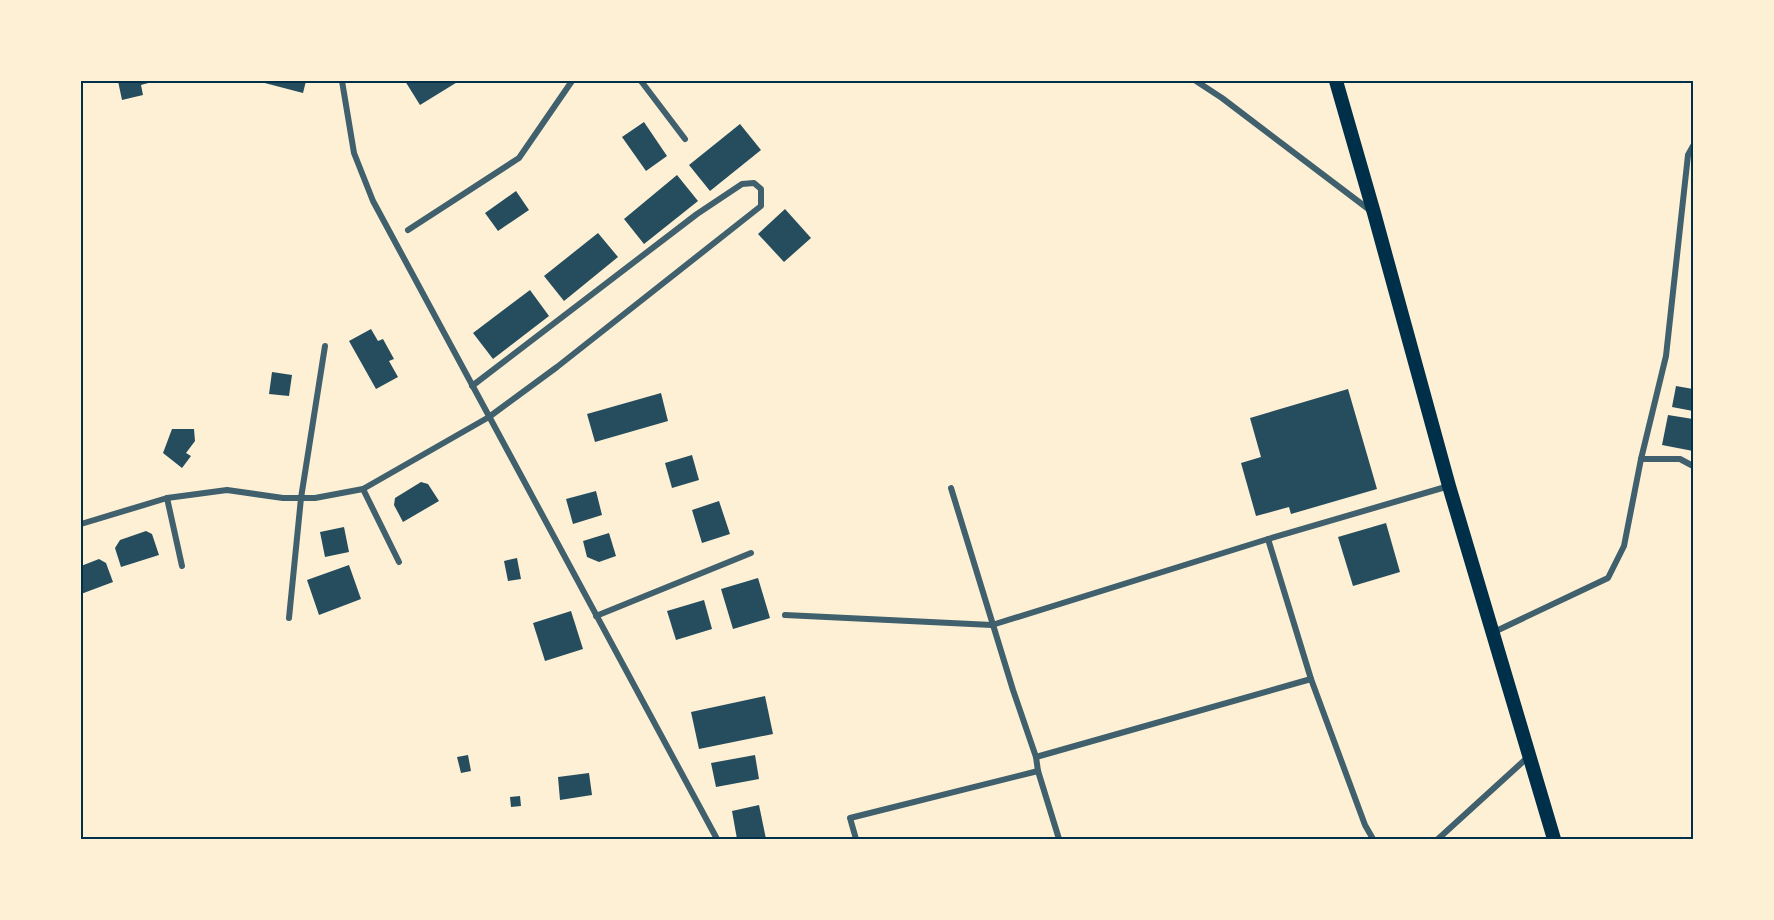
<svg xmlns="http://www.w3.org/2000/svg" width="1774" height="920" viewBox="0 0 1774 920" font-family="'Golos Text',sans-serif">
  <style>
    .building { fill: #264d5e }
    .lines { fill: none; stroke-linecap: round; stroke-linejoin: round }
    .minor { stroke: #3f606c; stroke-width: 6 }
    .primary { stroke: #003049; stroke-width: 14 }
    .neatline { fill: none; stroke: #003049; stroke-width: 2 }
  </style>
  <rect width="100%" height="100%" fill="#fdf0d5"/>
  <!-- building -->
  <g class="building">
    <path d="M118 81H152V82L141 85 143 95 122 100Z"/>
    <path d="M257 81H306L303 93Z"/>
    <path d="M405 81H459L420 105Z"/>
    <path d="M644 122 667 156 646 171 622 137Z"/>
    <path d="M740 124 761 150 710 191 689 165Z"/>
    <path d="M677 175 698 201 644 244 624 219Z"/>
    <path d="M516 191 529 210 498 231 485 213Z"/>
    <path d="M785 209 811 238 784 262 758 234Z"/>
    <path d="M598 233 618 257 564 301 544 276Z"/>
    <path d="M530 290 549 316 493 359 473 333Z"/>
    <path d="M371 329 378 341 383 339 394 359 389 361 398 377 376 389 349 341Z"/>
    <path d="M272 372 292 375 289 396 269 394Z"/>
    <path d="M1676 386 1693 389V411L1672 407Z"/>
    <path d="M1348 389 1377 489 1291 514 1289 507 1256 516 1241 463 1261 457 1250 418Z"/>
    <path d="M661 393 668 421 595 442 587 414Z"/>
    <path d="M1668 415 1693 419V451L1662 445Z"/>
    <path d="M172 429H194L195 441 186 453 191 456 182 468 163 453Z"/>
    <path d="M692 455 699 480 672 488 665 463Z"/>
    <path d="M421 482 428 484 439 501 403 522 394 505 395 498Z"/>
    <path d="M596 491 602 515 573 524 566 499Z"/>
    <path d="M719 501 730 534 702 543 692 510Z"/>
    <path d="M1386 523 1400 572 1353 586 1338 537Z"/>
    <path d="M344 527 349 552 325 557 320 532Z"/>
    <path d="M146 531 152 534 159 555 121 567 115 548 120 540Z"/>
    <path d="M609 533 616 556 599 562 587 557 583 541Z"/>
    <path d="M517 558 521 579 508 581 504 561Z"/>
    <path d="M99 559 106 563 113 582 81 594V566Z"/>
    <path d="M349 565 361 599 319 615 307 580Z"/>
    <path d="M758 578 770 618 733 629 721 589Z"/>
    <path d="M704 600 712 629 676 640 667 611Z"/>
    <path d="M571 611 583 649 545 661 533 623Z"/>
    <path d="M765 696 773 734 699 749 691 712Z"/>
    <path d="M468 755 471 771 461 773 457 757Z"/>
    <path d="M755 755 759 779 716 787 711 763Z"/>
    <path d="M589 773 592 795 560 800 558 777Z"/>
    <path d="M520 796 521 806 511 807 510 797Z"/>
    <path d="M759 805 766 839H737L732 811Z"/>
  </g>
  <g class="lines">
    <!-- minor -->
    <g class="minor">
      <path d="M342 81 354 153 373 201 717 839"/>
      <path d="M641 81 685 139"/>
      <path d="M1196 81 1222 98 1371 211"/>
      <path d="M408 230 519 158 572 81"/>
      <path d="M1641 459H1680L1693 466"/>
      <path d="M951 488 1013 690 1036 757 1038 771 1059 839"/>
      <path d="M363 489 399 562"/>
      <path d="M167 498 182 566"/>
      <path d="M81 524 167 498 227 490 283 498H315L363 489 489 417 557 367 761 206V189L754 183 742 184 697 214 472 386"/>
      <path d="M1268 539 1311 679 1365 825 1373 839"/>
      <path d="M785 615 992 625 1268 539 1449 486"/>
      <path d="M596 616 751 553"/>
      <path d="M289 618 301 498 325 346"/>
      <path d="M1494 632 1608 578 1624 546 1641 459 1666 356 1688 155 1693 146"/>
      <path d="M1036 757 1311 679"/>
      <path d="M856 839 850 818 1038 771"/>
      <path d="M1438 839 1528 757"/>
    </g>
    <!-- primary -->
    <path class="primary" d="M1336 81 1374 213 1449 486 1554 839"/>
  </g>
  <!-- border -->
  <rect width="1774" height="920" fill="none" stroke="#fdf0d5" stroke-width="165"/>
  <rect x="82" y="82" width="1610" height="756" class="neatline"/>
</svg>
